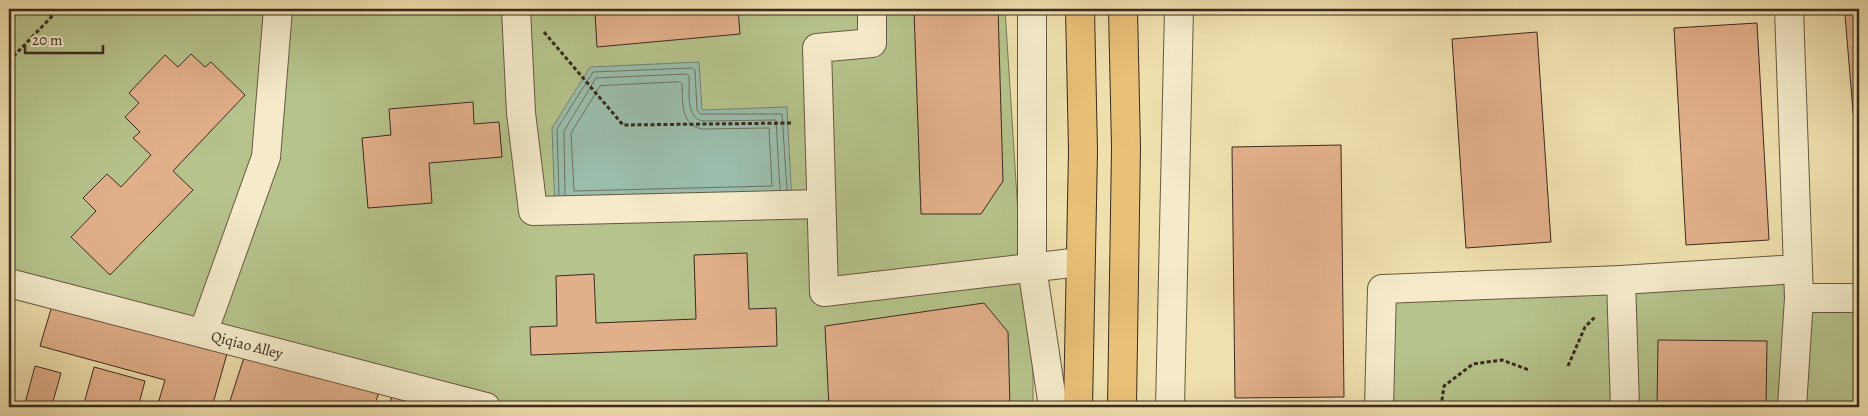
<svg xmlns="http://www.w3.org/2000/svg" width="1868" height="416" viewBox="0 0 1868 416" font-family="Alegreya,serif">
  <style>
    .green { fill: #b6c38c; stroke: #787754 }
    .water { fill: #9abdac; stroke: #748373 }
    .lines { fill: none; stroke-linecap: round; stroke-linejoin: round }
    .shore { stroke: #6a7464; stroke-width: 1 }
    .building { fill: #e2af8b; stroke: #3a2b1d }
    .minor-casing { stroke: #675841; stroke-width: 30 }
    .major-casing { stroke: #3a2b1d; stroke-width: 30 }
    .path { stroke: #3a2b1d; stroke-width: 3; stroke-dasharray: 4 2.5; stroke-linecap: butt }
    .minor { stroke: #f5ebca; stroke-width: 28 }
    .major { stroke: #e8c077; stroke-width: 28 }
    .labels { text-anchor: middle; stroke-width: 5; stroke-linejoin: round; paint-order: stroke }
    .street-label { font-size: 15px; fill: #3a2b1d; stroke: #f5ebca }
  </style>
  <rect width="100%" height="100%" fill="#efe0ae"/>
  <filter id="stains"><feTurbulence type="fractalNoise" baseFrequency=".004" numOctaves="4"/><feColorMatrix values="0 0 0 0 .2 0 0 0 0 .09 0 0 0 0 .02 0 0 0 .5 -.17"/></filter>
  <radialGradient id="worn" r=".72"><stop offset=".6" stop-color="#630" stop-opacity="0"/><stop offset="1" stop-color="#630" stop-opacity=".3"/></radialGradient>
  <!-- green -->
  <g class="green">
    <path d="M9 9H1005L1018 214 1033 357V407H486L9 283Z"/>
    <path d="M1798 269 1800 298H1859V407H1379L1382 289Z"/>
  </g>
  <!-- water -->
  <path class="water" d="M699 62 702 110 787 107 792 205 555 211 552 128 590 67Z"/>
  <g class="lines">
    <!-- shore -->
    <g class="shore">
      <path d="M680 82 682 84C683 102 680 126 703 129L769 128 772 186 574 191 571 133 600 86Z"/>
      <path d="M559 195 557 129 593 72 692 68 695 70 697 110 700 114H782L787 190"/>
      <path d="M565 195 564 131 596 78 686 74 689 76C690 91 685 118 703 121L776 120 780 190"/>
    </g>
  </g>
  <!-- building -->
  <g class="building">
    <path d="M633 9H738L740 34 597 47 595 13Z"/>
    <path d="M914 9H998L1003 181 981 214H921Z"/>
    <path d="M1859 14V183L1845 15Z"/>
    <path d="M1757 23 1769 240 1686 245 1674 28Z"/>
    <path d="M1537 32 1551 242 1466 248 1452 39Z"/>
    <path d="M191 54 205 67 211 62 245 95 173 171 193 190 110 275 71 237 96 211 83 198 107 174 121 187 151 155 133 138 140 132 125 117 139 103 129 93 165 55 178 67Z"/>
    <path d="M473 102 474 124 499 122 502 157 429 163 432 203 368 208 362 138 391 135 389 109Z"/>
    <path d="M1341 145 1344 397 1235 398 1232 147Z"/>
    <path d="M747 253 749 309 776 308 777 346 531 355 530 327 557 326 556 276 594 274 596 323 696 319 694 255Z"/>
    <path d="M54 299 230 343 212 407H157L165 380 40 346Z"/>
    <path d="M984 303 1008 332 1010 407H829L825 326Z"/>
    <path d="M1658 340 1767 341 1766 407H1657Z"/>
    <path d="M247 348 382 383 374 407H228Z"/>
    <path d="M35 366 61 373 52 405 60 407H24Z"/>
    <path d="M94 367 145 381 138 407H83Z"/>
    <path d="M393 392 457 407H389Z"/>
  </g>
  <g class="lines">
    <defs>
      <g id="minor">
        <path d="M516 9 521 113 533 211 821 204"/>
        <path d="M872 9V43L817 48 824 292 1080 262"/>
        <path d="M1032 9V267L1053 407"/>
        <path d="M1789 9 1799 298"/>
        <path d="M1621 280 1625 407"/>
        <path id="s1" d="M9 283 486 407"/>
        <path d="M203 333 266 157 278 9"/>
        <path d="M1170 407 1179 9"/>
        <path d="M1379 407 1382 289 1621 280 1798 269"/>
        <path d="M1792 407 1799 298H1859"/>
      </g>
      <g id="major">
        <path d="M1078 407 1083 151 1080 9"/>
        <path d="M1122 407 1126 148 1123 9"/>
      </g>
    </defs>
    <!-- minor casing -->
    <use href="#minor" class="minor-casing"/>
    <!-- major casing -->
    <use href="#major" class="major-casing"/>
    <!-- path -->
    <g class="path">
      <path d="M45 9 52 16"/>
      <path d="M544 32 623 125 792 123"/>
      <path d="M9 61 59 9"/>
      <path d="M1568 366 1585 327 1595 317"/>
      <path d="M1441 407 1444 386 1473 364 1502 360 1529 370"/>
    </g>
    <!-- minor -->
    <use href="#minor" class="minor"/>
    <!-- major -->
    <use href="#major" class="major"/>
  </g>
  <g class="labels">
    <!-- street labels -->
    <g class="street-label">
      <text dy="5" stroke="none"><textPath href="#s1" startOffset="246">Qiqiao Alley</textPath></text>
    </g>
  </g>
  <!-- margin -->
  <rect width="1868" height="416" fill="none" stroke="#efe0ae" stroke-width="30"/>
  <rect x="10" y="10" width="1848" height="396" fill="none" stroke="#3a2b1d" stroke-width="2.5"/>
  <rect x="15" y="15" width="1838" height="386" fill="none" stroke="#3a2b1d"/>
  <!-- scale -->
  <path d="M25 45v8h78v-8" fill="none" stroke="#3a2b1d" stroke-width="2.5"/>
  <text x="32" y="45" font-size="15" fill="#3a2b1d" stroke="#f5ebca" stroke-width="4" paint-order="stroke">20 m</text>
  <rect width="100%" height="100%" filter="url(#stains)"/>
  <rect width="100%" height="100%" fill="url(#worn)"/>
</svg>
